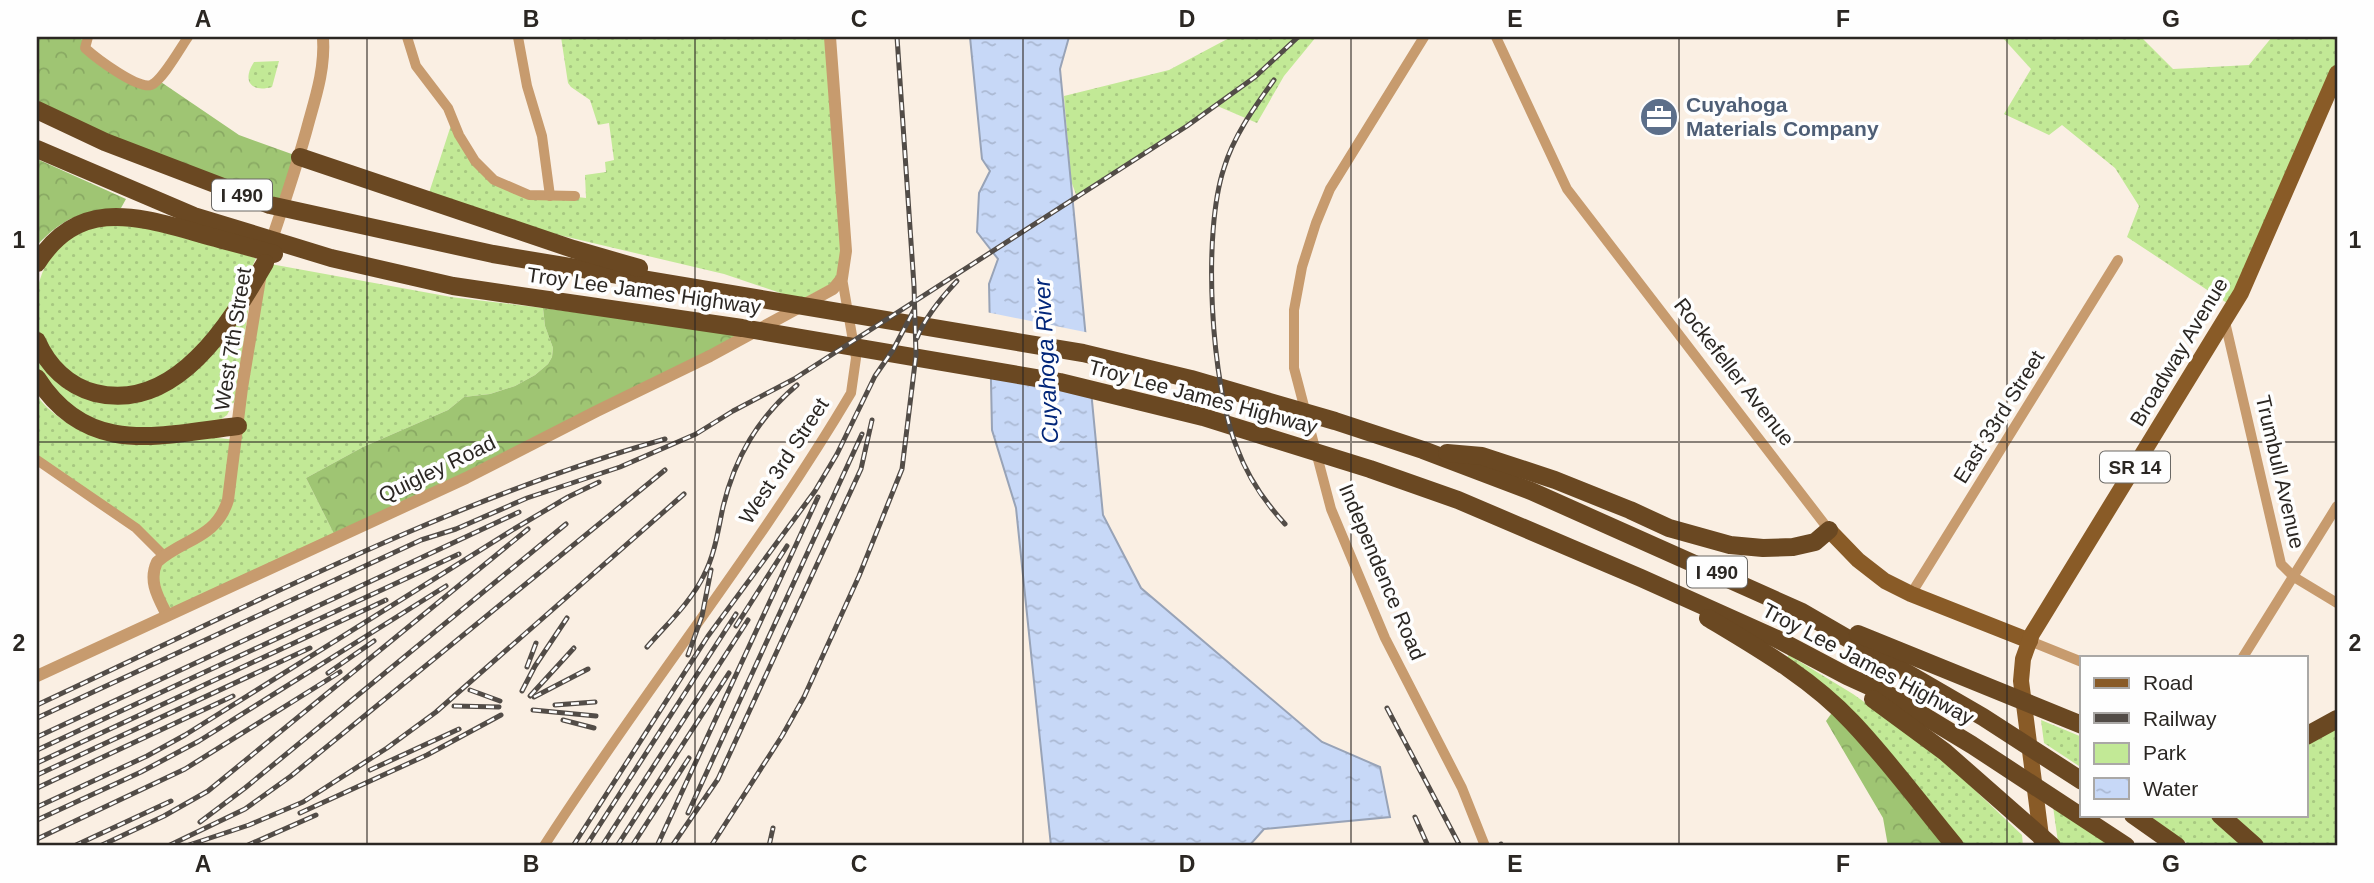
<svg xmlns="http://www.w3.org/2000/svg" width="2374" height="883" viewBox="0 0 2374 883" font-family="Arial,sans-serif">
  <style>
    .green { fill: url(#green-dots) }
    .forest { fill: url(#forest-crowns) }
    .water { fill: url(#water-ripples); stroke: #98a3b7; stroke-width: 2 }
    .pier { fill: #faefe3 }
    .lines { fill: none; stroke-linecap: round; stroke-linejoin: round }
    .minor { stroke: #c79b6e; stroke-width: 10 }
    .tertiary { stroke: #c79b6e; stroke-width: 12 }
    .primary { stroke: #895b27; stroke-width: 16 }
    .motorway { stroke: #6a4822; stroke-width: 18 }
    .rail-casing { stroke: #524c47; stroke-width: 5 }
    .rail { stroke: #fefefe; stroke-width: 2.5; stroke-dasharray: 8; stroke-linecap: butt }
    .grid { fill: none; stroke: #2b2723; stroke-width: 2; stroke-opacity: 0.55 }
    .labels { text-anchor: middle; stroke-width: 7; stroke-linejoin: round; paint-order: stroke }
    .shield { fill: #fefefe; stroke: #6a6865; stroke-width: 2 }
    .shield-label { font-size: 19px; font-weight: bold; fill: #2b2723 }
    .service-label { font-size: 21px; font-weight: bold; fill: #4e5e75; stroke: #fefefe; text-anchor: start }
    .street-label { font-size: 21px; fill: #2b2723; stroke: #fefefe }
    .water-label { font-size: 23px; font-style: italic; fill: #022679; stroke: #fefefe }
    .neatline { fill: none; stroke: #2b2723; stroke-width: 2.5 }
    .grid-label { font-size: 23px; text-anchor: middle; font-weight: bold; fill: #2b2723 }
  </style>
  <defs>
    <pattern id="green-dots" width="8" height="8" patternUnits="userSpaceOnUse" patternTransform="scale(1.75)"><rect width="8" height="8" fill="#c2e996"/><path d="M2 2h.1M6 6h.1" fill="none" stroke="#a7c881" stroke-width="1.8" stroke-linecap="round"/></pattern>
    <pattern id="forest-crowns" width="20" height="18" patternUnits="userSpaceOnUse" patternTransform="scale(1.75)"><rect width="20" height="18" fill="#9fc573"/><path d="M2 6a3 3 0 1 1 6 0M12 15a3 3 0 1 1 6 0" fill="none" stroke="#89a963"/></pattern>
    <pattern id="water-ripples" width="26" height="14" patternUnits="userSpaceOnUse" patternTransform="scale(1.75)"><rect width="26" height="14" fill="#c7d8f7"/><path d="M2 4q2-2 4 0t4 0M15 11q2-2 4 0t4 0" fill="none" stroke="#abb9d3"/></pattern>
  </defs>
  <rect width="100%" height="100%" fill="#faefe3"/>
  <!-- green -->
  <g class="green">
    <path d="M561 37H626L627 39 631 37H830L842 278 801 300 724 274 542 231 427 199 453 119 475 161 510 189 586 198 585 175 606 172 605 162 614 160 609 123 598 125 590 100 571 87 568 83Z"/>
    <path d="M1231 37H1316L1284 76 1257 123 1215 105 1077 197 1071 181 1064 96 1169 70Z"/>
    <path d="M2002 37H2141L2173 69 2249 65 2272 37H2337V73L2233 307 2127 237 2139 206 2115 168 2062 125 2049 135 2004 114 2031 69Z"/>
    <path d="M279 61 272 87C250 93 242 80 254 62Z"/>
    <path d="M121 222 185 237 256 258C241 294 221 323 193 350 179 364 165 376 146 384 140 387 132 386 125 387 117 387 107 389 99 387 77 381 48 358 40 336 27 302 42 251 75 233 90 225 105 224 121 222Z"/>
    <path d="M265 263 451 297 543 308 545 326 553 348 552 357 548 364 535 375 515 386 490 394 464 397 448 410 363 447 306 478 336 538 167 615 153 582 163 556 136 528 37 460V396C59 425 102 444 138 445 160 445 182 440 203 438 214 437 226 439 236 440Z"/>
    <path d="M249 304 236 398 227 415 220 420 152 430H123L83 417 47 385 37 368V353L57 378 151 395Z"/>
    <path d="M1789 655 1853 694 1937 754 2022 835 2023 846H1965L1924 798 1786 658Z"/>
    <path d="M2041 720 2082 737V768L2044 743Z"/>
    <path d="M2337 726 2336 846H2263L2242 823 2231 815H2306V744Z"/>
    <path d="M2052 799 2121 846H2062L2058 842Z"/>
    <path d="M2148 815H2208L2245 846H2191Z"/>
  </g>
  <!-- forest -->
  <g class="forest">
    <path d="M37 37H77L87 42 85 48 140 85 158 80 239 135 300 157 282 210 37 113Z"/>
    <path d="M37 159 126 199 121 208C79 213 67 215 37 245Z"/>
    <path d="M543 308 750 335 336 538 306 478 363 447 448 410 464 397 490 394 515 386 535 375 548 364 552 357 553 348 545 326Z"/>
    <path d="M1836 707 1955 846H1888L1883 818 1826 721Z"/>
  </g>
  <!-- water -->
  <path class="water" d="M970 37H1069L1060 69 1103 515 1141 588 1322 742 1380 767 1390 817 1264 829 1249 846H1051L1016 508 992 430 989 284 998 259 977 232 979 193 990 171 982 159Z"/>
  <!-- pier -->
  <path class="pier" d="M986 312 1090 333 1096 397 987 375Z"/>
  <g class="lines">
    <!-- minor -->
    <g class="minor">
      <path d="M88 37 85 48C96 58 137 89 151 85 162 81 181 47 188 37"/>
      <path d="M407 37 416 66 448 108 459 135 475 161 494 180 529 195 575 196"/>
      <path d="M518 37 527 86 542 136 550 196"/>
      <path d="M1424 37 1330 189 1316 223 1302 267 1294 310V368L1331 509 1385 638 1462 788 1485 846"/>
      <path d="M1496 37 1567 189 1829 530"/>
      <path d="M2225 322 2281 564 2294 577 2337 603"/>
      <path d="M37 460 136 528 164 556"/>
      <path d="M1911 594 2118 260"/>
      <path d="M2030 641 2082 662"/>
      <path d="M2243 657 2337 506"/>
      <path d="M544 846C642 693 758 550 851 393L856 358 842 278"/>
    </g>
    <!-- tertiary -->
    <g class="tertiary">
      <path d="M270 245C284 204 298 163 309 121 317 93 325 67 323 37"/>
      <path d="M167 615C158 597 148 581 157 562 184 538 216 539 228 500L242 388 260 279"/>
      <path d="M37 676 466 478 597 411 710 356 833 289 842 278 846 251 830 37"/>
    </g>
    <!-- primary -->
    <g class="primary">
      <path d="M1829 530 1858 560 1885 581 1911 594 2030 641"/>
      <path d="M2042 844 2021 681 2023 659 2032 634 2241 293 2337 73"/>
    </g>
    <!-- motorway -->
    <g class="motorway">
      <path d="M37 110 105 142 270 205 493 254 1083 353 1191 379 1335 421 1423 450 1531 491 1802 612 1983 717 2082 781"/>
      <path d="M37 149 194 216 331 258 453 286 742 328 1060 382 1203 417 1370 469 1458 500 1641 578 1777 639 1847 676 1891 696 1972 745 2126 846"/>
      <path d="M300 157 573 249 639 268"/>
      <path d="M37 263C77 201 130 214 191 231 218 239 246 246 274 254"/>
      <path d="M37 341C48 366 68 386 95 393 176 413 230 323 265 263"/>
      <path d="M37 378C88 458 160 435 238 426"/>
      <path d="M1447 453 1482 456 1555 480 1630 510 1669 528 1730 545 1763 548 1793 547 1815 542 1829 530"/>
      <path d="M1708 618C1758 648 1812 679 1852 722 1889 761 1921 805 1955 846"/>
      <path d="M1858 634 2082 725"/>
      <path d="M1873 699 1945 752 2052 846"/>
      <path d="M2306 736 2337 719"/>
      <path d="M2133 815 2177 846"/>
      <path d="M2220 815 2255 846"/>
    </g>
    <defs>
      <g id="rail">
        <path d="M1274 80C1254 108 1234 135 1224 168 1202 234 1211 384 1237 448 1248 478 1264 501 1285 524"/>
        <path d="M917 338C925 317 942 297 957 281"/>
        <path d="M736 626 787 546"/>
        <path d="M647 647C667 624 691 602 704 575 715 554 718 530 723 507 735 457 758 418 797 385"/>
        <path d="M688 655 702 616 711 570"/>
        <path d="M527 667 536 643"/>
        <path d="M328 673 374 641"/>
        <path d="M470 690 500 701"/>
        <path d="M522 691 535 666 567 618"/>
        <path d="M530 696 574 648"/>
        <path d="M534 697 588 669"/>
        <path d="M37 705C241 610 447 501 665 439"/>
        <path d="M555 705 595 702"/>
        <path d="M454 706 499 707"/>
        <path d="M1387 708 1460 846"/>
        <path d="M533 710 596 716"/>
        <path d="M37 718 421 540 456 529 527 498 620 467 696 434 733 411 794 379 1187 126 1255 77 1298 37"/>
        <path d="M563 720 594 728"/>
        <path d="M37 737 519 512"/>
        <path d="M37 750 459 554"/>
        <path d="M37 763 386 600"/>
        <path d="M370 770 459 729"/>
        <path d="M37 775 310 648"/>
        <path d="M37 788 233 696"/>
        <path d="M37 807 147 756 185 735 514 529 568 497 599 482"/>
        <path d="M300 813 427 755 501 715"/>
        <path d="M688 813 862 434"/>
        <path d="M1415 817 1428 846"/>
        <path d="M37 820 141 772 199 741 446 586"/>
        <path d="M200 822 245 788 566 524"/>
        <path d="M37 839 185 769 340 672"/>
        <path d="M1501 844 1502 846"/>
        <path d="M74 846 171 801"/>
        <path d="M100 846 164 816 208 791 528 529"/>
        <path d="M168 846 245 809 291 776 665 470"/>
        <path d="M186 846 249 825 303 802 387 748 436 712 684 494"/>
        <path d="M246 846 316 815"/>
        <path d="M573 846 708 636 815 491 837 454 875 376 893 350 914 310"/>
        <path d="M586 846 736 614"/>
        <path d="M602 846 748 620"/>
        <path d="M617 846 729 673"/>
        <path d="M632 846 689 758"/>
        <path d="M657 846 818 497"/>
        <path d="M672 846 718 779 861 469 872 420"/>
        <path d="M711 846 782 736 804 697 859 576 902 469 916 355 914 286 897 37"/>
        <path d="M769 846 773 828"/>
      </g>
    </defs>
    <!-- rail casing -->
    <use href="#rail" class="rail-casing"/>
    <!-- rail -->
    <use href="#rail" class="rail"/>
  </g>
  <!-- grid -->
  <path class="grid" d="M367 37V846M695 37V846M1023 37V846M1351 37V846M1679 37V846M2007 37V846M37 442H2337"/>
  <!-- icons -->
  <defs>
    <symbol id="office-disc" viewBox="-11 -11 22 22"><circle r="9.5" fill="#5c6f8a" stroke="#fefefe"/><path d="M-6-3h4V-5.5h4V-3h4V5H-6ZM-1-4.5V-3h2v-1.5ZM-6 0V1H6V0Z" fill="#fff"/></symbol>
  </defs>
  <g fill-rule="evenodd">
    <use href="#office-disc" x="1637" y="95" width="44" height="44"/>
  </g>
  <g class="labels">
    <!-- shield labels -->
    <g class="shield">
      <rect x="212" y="179.5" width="60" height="31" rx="5"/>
      <rect x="2100" y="451.5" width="70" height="31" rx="5"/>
      <rect x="1687" y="556.5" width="60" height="31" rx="5"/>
    </g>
    <g class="shield-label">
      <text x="242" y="202">I 490</text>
      <text x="2135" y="474">SR 14</text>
      <text x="1717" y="579">I 490</text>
    </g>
    <!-- service labels -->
    <g class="service-label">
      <text x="1686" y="112">Cuyahoga<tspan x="1686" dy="24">Materials Company</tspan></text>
    </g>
    <!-- street labels -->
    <g class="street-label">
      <text transform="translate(644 291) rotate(8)" y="7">Troy Lee James Highway</text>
      <text transform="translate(233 339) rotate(-81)" y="7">West 7th Street</text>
      <text transform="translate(2179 352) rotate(-59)" y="7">Broadway Avenue</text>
      <text transform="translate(1734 372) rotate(52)" y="7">Rockefeller Avenue</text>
      <text transform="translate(1203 397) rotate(15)" y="7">Troy Lee James Highway</text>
      <text transform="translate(1999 417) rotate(-58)" y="7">East 33rd Street</text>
      <text transform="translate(784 461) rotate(-57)" y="7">West 3rd Street</text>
      <text transform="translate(437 469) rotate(-26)" y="7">Quigley Road</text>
      <text transform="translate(2280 472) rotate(77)" y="7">Trumbull Avenue</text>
      <text transform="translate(1382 572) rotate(67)" y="7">Independence Road</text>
      <text transform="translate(1868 664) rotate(28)" y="7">Troy Lee James Highway</text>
    </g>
    <!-- water labels -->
    <g class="water-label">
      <text transform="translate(1046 361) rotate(-93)" y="8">Cuyahoga River</text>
    </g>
  </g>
  <!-- border -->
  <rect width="2374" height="883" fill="none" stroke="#fefefe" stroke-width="77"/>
  <!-- legend -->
  <rect x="2080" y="656" width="228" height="161" fill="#fefefe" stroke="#aaa8a6" stroke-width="2"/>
  <rect x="2094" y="678" width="35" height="10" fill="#895b27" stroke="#aaa8a6" stroke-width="2"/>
  <text x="2143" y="690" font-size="21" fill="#2b2723">Road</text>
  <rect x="2094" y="713" width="35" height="10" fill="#524c47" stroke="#aaa8a6" stroke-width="2"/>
  <text x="2143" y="726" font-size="21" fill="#2b2723">Railway</text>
  <rect x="2094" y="743" width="35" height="21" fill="#c2e996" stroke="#aaa8a6" stroke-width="2"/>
  <text x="2143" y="760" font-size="21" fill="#2b2723">Park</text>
  <rect x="2094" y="778" width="35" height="21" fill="url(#water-ripples)" stroke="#aaa8a6" stroke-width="2"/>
  <text x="2143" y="796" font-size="21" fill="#2b2723">Water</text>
  <rect x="38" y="38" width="2298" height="806" class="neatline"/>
  <g class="grid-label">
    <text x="203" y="27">A</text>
    <text x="531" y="27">B</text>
    <text x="859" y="27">C</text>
    <text x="1187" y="27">D</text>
    <text x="1515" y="27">E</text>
    <text x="1843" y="27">F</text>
    <text x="2171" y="27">G</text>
    <text x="19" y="248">1</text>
    <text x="2355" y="248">1</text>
    <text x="19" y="651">2</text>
    <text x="2355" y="651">2</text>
    <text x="203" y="872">A</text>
    <text x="531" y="872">B</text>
    <text x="859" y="872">C</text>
    <text x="1187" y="872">D</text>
    <text x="1515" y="872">E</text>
    <text x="1843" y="872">F</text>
    <text x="2171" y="872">G</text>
  </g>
</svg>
